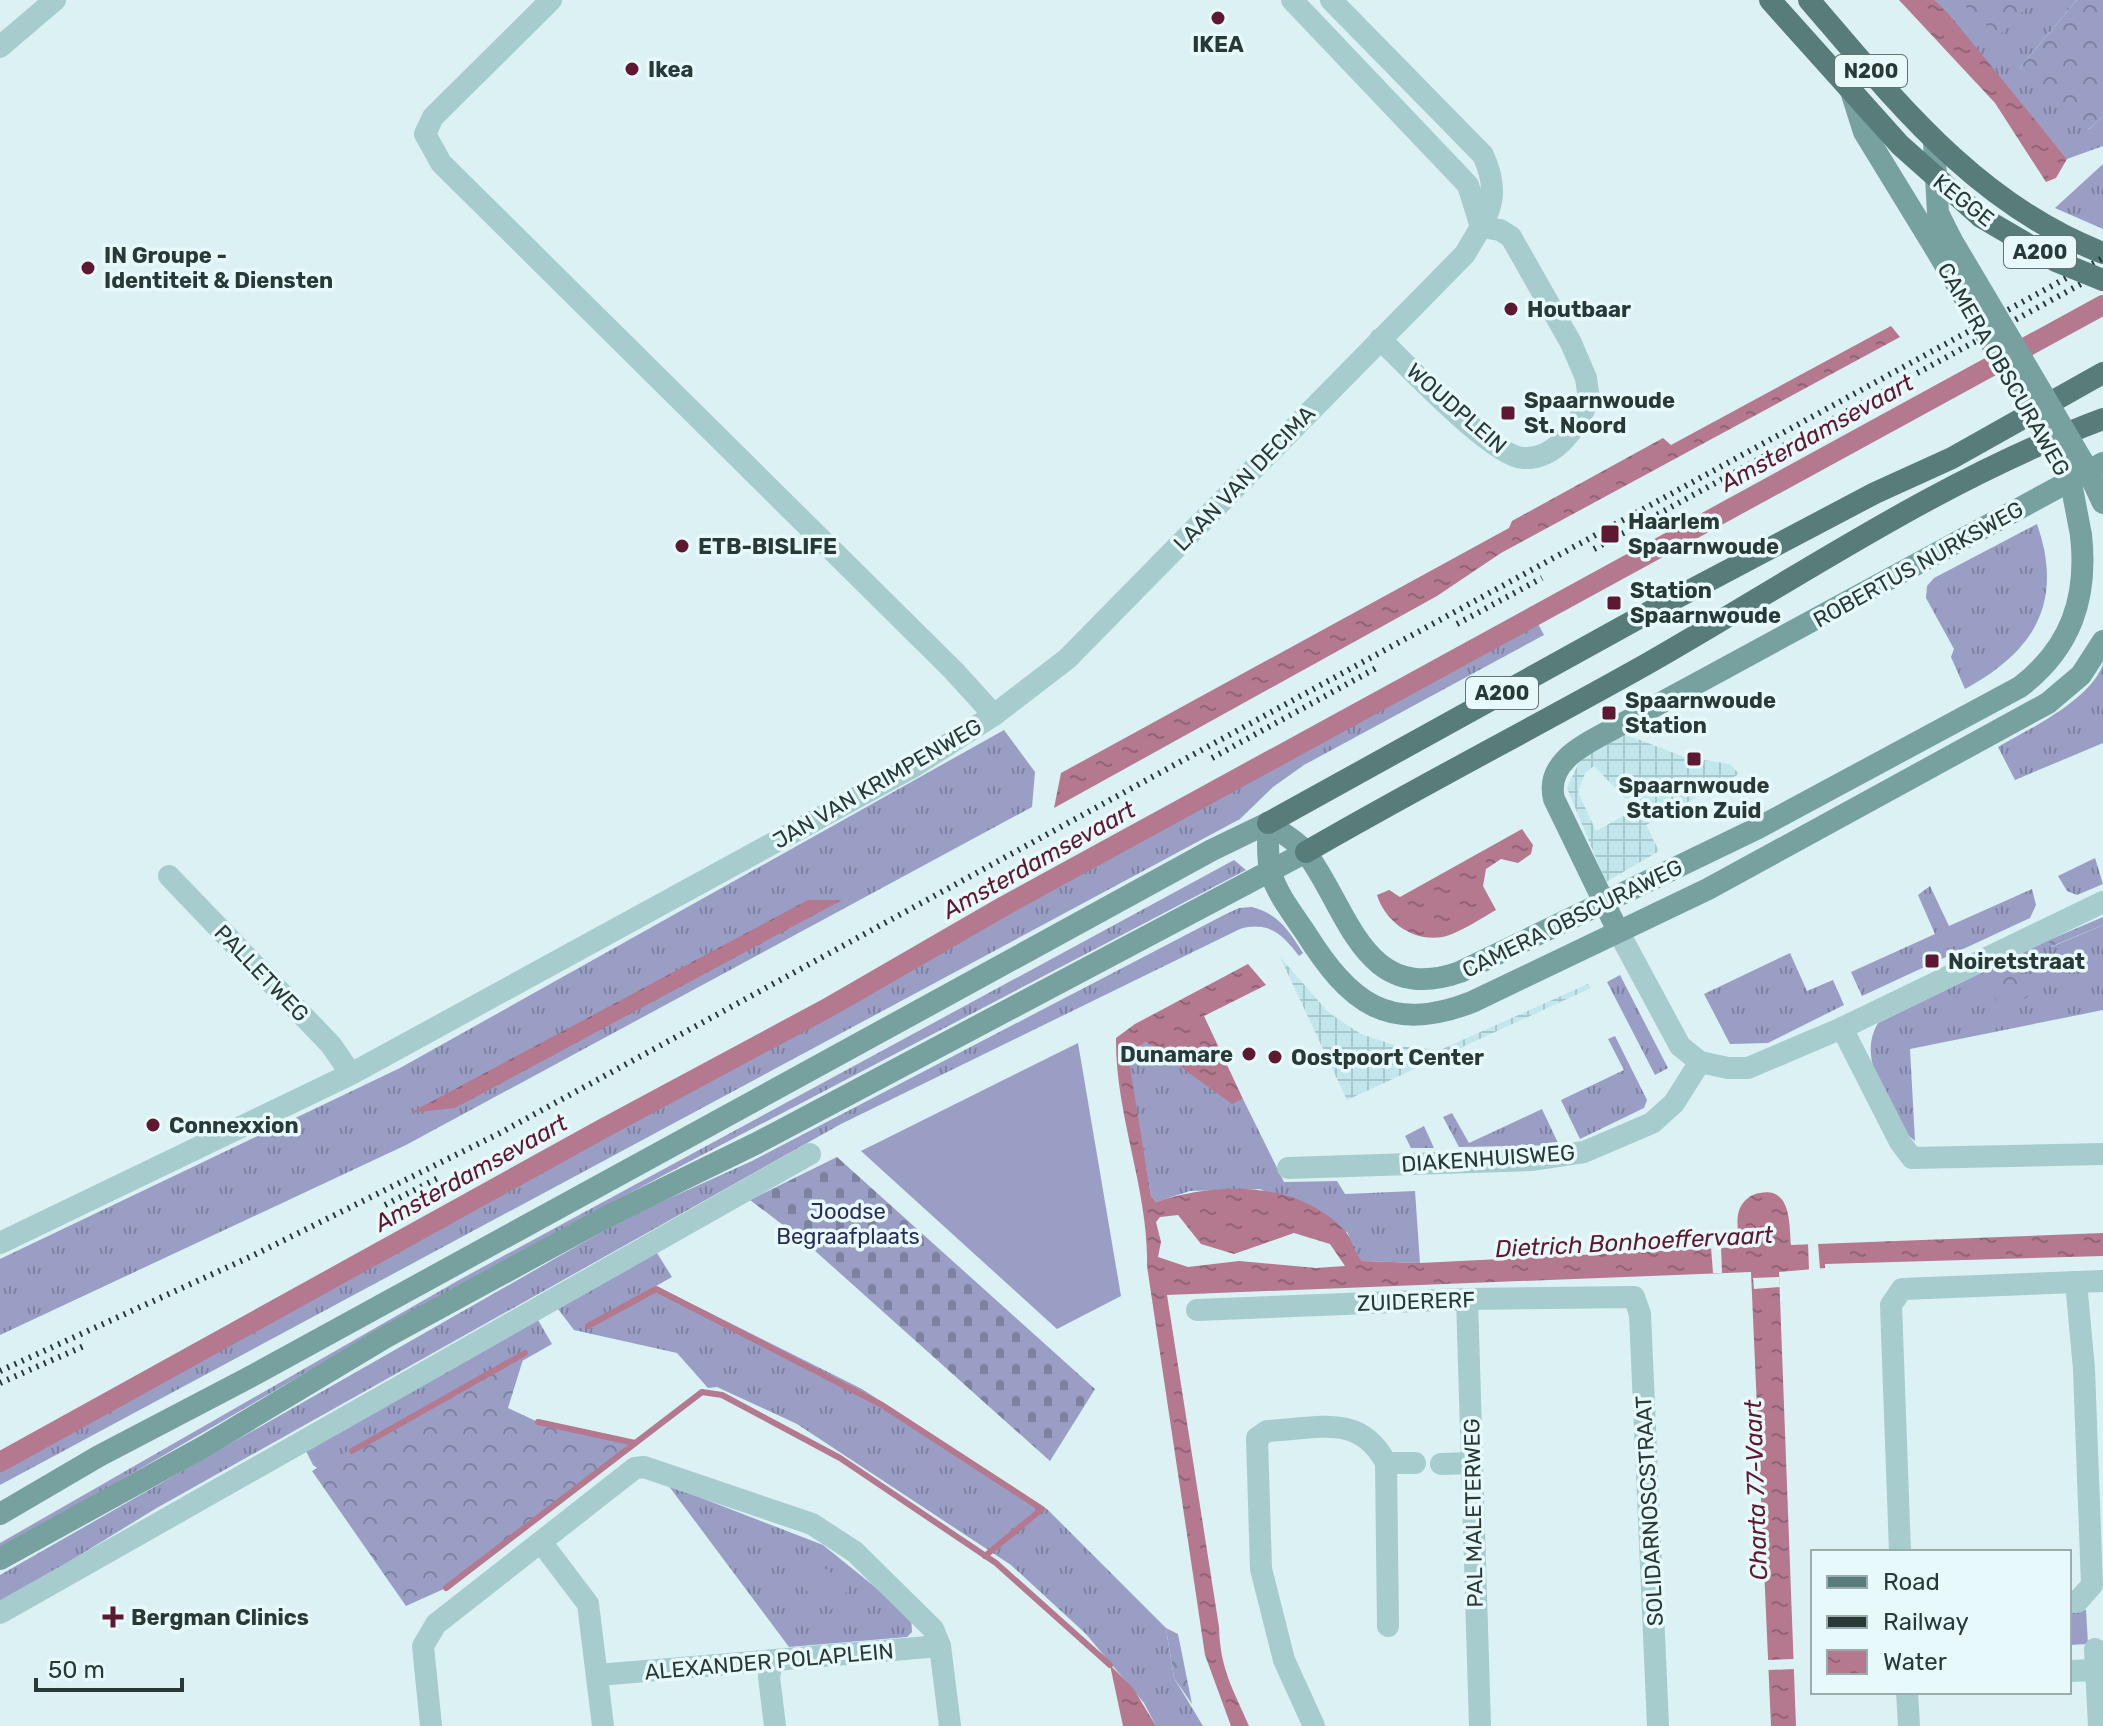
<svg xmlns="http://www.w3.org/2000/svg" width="2103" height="1726" viewBox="0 0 2103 1726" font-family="Rubik,sans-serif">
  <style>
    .grass { fill: url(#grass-tufts) }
    .forest { fill: url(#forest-crowns) }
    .cemetery { fill: url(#cemetery-stones) }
    .garden { fill: #9a9ec5 }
    .plaza { fill: url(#plaza-grid); fill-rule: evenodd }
    .water { fill: url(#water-ripples); fill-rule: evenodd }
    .pier { fill: #dbf1f4 }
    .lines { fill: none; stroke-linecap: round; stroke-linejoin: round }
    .stream { stroke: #b4788f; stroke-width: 6 }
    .canal { stroke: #b4788f; stroke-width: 20 }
    .minor { stroke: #a6cccd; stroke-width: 22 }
    .tertiary { stroke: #a6cccd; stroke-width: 22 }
    .secondary { stroke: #77a19f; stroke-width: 22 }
    .primary { stroke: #577c79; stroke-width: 22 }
    .rail { stroke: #283937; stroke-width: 6; stroke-dasharray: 2 6; stroke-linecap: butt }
    .secondary-bridge { stroke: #77a19f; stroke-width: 22 }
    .primary-bridge { stroke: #577c79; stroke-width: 22 }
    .poi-dot { fill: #5e1932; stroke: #e8f9fb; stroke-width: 3 }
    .labels { text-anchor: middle; stroke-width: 7; stroke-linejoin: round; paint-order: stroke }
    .shield { fill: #e8f9fb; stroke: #627372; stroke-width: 2 }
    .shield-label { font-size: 20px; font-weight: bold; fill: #283937 }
    .poi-label { font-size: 22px; font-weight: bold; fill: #283937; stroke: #e8f9fb; text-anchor: start }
    .street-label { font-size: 22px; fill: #283937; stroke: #e8f9fb }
    .park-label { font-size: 22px; fill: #292c59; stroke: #e8f9fb }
    .water-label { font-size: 24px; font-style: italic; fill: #5e1932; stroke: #e8f9fb }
  </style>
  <defs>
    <pattern id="grass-tufts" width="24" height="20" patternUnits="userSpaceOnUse" patternTransform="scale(2)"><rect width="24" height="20" fill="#9a9ec5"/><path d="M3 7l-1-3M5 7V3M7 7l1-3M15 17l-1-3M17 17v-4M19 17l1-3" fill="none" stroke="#7e82a1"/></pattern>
    <pattern id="forest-crowns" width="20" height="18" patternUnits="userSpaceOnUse" patternTransform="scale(2)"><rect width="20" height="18" fill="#9a9ec5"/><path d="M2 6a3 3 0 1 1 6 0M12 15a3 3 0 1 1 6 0" fill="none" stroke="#7e82a1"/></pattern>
    <pattern id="cemetery-stones" width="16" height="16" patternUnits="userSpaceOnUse" patternTransform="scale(2)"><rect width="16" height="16" fill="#9a9ec5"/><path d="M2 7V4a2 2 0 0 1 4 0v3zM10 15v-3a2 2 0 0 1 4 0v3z" fill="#7e82a1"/></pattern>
    <pattern id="plaza-grid" width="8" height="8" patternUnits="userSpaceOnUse" patternTransform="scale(2)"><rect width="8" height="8" fill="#c1e7ed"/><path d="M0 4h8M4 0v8" fill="none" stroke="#a6c7cc"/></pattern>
    <pattern id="water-ripples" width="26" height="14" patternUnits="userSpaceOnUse" patternTransform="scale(2)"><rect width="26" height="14" fill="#b4788f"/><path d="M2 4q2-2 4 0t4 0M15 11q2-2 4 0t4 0" fill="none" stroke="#926376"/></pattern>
  </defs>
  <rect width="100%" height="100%" fill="#dbf1f4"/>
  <!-- grass -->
  <g class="grass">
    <path d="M1935 0H2077L2020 67 2089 129 2103 116V146L2067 159Z"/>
    <path d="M2103 164V229L2055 208Z"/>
    <path d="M2037 524C2064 602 2035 651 1965 689L1951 657 1954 649 1926 598 1927 586 1934 578Z"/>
    <path d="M1536 620 1544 635 1304 765 1273 787 1240 819 0 1485V1463Z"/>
    <path d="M2103 664V743L2015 780 1998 747C2029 729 2091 700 2103 664Z"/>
    <path d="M1004 730 1035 772 1032 807 406 1145 0 1335V1259L400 1068Z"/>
    <path d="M2095 858 2103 884 2077 895 2067 891 2058 876Z"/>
    <path d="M1234 860 1246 870 603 1207 347 1349 0 1550V1543L459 1280Z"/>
    <path d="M1930 886 1949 926 2032 889 2036 905 2030 918 1862 996 1851 972 1935 934 1918 895Z"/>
    <path d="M1252 907C1279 914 1289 931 1303 953L1299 956C1282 934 1269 921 1240 929L841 1124 155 1509 0 1604V1575L628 1217 752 1161 1224 915 1239 908Z"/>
    <path d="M2103 925V1010L1910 1049 1915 1141 1907 1134C1889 1098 1856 1061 1878 1023L2049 940 2051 947Z"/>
    <path d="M1790 953 1807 991 1833 980 1844 1005 1768 1043 1730 1044 1704 994Z"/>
    <path d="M1620 975 1668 1068 1655 1075 1607 982Z"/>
    <path d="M1615 1036 1647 1100 1644 1108 1580 1139 1561 1100 1624 1070 1608 1039Z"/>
    <path d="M1146 1042 1232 1103 1243 1099 1284 1182 1337 1181 1345 1194 1415 1191 1420 1263 1362 1261 1351 1249 1348 1233 1260 1189 1190 1191 1156 1202 1151 1196 1128 1062V1055Z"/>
    <path d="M1542 1109 1559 1145 1459 1147 1443 1117 1452 1113 1469 1143Z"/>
    <path d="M1424 1126 1434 1148H1411L1405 1136Z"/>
    <path d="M657 1253 672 1277 656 1286 862 1389 1047 1509 1166 1628 1174 1678 1203 1726H1156L1144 1703 1086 1634 1011 1565 797 1424 717 1387 708 1388 677 1353 574 1330 558 1309Z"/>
    <path d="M538 1320 552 1344 324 1473 313 1465 306 1451Z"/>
    <path d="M668 1485 823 1545 911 1616 912 1632 907 1637 789 1647Z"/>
    <path d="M2086 1610 2088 1644 2069 1645V1611Z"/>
  </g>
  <!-- forest -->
  <g class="forest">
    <path d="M1958 0H2034L1999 36Z"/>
    <path d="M2077 0H2103V116L2089 129 2058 108 2020 67Z"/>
    <path d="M2103 917V925L2050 947 2049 940Z"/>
    <path d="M2015 972 2028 997 2001 1010 1989 986Z"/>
    <path d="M525 1353 508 1408 538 1422 635 1443 446 1588 406 1606 312 1471Z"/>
    <path d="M1166 1628 1178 1634 1192 1704 1174 1678Z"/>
  </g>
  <!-- cemetery -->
  <path class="cemetery" d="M837 1157 1095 1389 1050 1461 804 1241 750 1200Z"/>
  <!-- garden -->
  <g class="garden">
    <path d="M1078 1043 1121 1296 1057 1329 861 1151Z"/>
    <path d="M813 1559 850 1588 831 1610 795 1581Z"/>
  </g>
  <!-- plaza -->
  <g class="plaza">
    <path d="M1622 733 1702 764 1704 760 1730 764 1739 774 1646 825 1659 851 1606 882 1567 788 1581 758ZM1594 766 1626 799 1632 796 1638 808 1596 831 1578 792 1585 773Z"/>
    <path d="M1280 957 1329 1013 1361 1034 1397 1046 1440 1050 1588 984 1591 988 1347 1100Z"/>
  </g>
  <!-- water -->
  <g class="water">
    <path d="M1899 0H1935L1952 18 2067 159 2056 178 2046 182 1995 103Z"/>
    <path d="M1891 326 1900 337 1501 553 1437 596 1054 808 1061 773 1509 528 1512 521 1663 438 1671 445Z"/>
    <path d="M1522 829 1533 845 1531 854 1518 863 1501 859 1486 869 1483 886 1496 910C1482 918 1467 928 1452 934 1421 947 1386 925 1377 895L1389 890 1400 897Z"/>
    <path d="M808 900H842L455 1108 410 1113Z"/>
    <path d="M1248 964 1266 985 1204 1016 1243 1099 1232 1104 1146 1042 1128 1055 1151 1196 1156 1202C1216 1182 1297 1180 1344 1230 1352 1237 1353 1251 1362 1261L1420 1263 1739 1247C1739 1235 1735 1219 1740 1208 1744 1200 1751 1194 1760 1193 1792 1187 1789 1225 1791 1245L2103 1233V1256L1825 1264V1268L1779 1272 1796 1726H1771L1751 1272 1167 1295 1219 1627C1220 1669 1233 1689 1249 1726H1231L1205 1655 1147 1266C1149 1191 1115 1115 1116 1038L1135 1024ZM1178 1215 1201 1244 1234 1254 1294 1233 1330 1244 1345 1266 1316 1268 1239 1261 1188 1267 1158 1257 1161 1242 1156 1222 1160 1217Z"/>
    <path d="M1110 1665 1133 1688 1156 1726H1123Z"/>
  </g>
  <!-- pier -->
  <g class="pier">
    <path d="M1808 1243H1818L1820 1269 1809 1270Z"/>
    <path d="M1711 1247H1721L1722 1273H1713Z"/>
    <path d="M1779 1277 1780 1287 1754 1289 1753 1278Z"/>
    <path d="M1794 1659 1795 1669 1768 1670V1660Z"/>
  </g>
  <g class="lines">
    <!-- stream -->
    <g class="stream">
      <path d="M588 1326 656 1289 882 1405 1042 1509 985 1556"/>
      <path d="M538 1422 635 1443"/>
      <path d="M352 1451 525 1353"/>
      <path d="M446 1588 702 1392 722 1395 840 1458 996 1563 1110 1665"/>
    </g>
    <!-- canal -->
    <path class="canal" d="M0 1462 602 1129 831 1006 1004 906 2103 305"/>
    <!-- minor -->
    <g class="minor">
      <path d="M551 0 433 117 425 134 441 163 953 670 994 715"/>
      <path d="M1292 0 1468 185 1481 227"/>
      <path d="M0 47 55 0"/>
      <path d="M1380 339C1406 364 1493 457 1523 458 1557 460 1578 425 1589 399L1586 378 1571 343 1511 237 1500 230 1481 227"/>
      <path d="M169 876 331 1045 351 1074"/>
      <path d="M1842 1028 1900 1142 1912 1158 2103 1154"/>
      <path d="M1288 1168 1531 1160 1584 1152 1652 1123 1674 1103 1700 1062"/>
      <path d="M0 1243 351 1074 916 765 994 715 1067 659 1465 254C1487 216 1503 199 1483 155L1331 0"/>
      <path d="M1467 1299 1480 1726"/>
      <path d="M1197 1310 1467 1299 1634 1297 1640 1314 1658 1726"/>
      <path d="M1386 1463H1415"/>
      <path d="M1441 1464 1472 1463"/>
      <path d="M541 1542 588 1604 603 1726"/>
      <path d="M1900 1552 1891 1305 1902 1289 2103 1281"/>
      <path d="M2069 1602H2077L2092 1585 2084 1369 2076 1282"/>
      <path d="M0 1613 810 1154"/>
      <path d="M2095 1649 2099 1726"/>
      <path d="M772 1662 769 1677 775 1726"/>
      <path d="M2069 1671 2096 1670"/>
      <path d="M598 1675 940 1646"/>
      <path d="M1907 1692 1909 1726"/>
      <path d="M431 1726 423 1646 436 1624 635 1468 644 1467 812 1524 855 1552 933 1629 940 1646 950 1726"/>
      <path d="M1314 1726 1284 1660 1261 1569 1257 1438 1267 1431C1316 1429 1360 1412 1386 1463L1388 1626"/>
    </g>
    <!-- tertiary -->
    <path class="tertiary" d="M1618 931 1680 1046 1700 1062 1728 1068H1748L1842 1028 2103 902"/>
    <!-- secondary -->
    <g class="secondary">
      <path d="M1850 88 1864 132 1935 248"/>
      <path d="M1934 142 1938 213 1951 239"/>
      <path d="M1268 823C1280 832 1299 842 1307 854 1349 911 1364 1006 1460 972L1758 828 2020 687C2071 648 2088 598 2081 535"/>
      <path d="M1268 823C1269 839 1266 858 1271 873 1277 894 1293 914 1305 932 1349 1002 1388 1035 1472 1002L1708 889 2048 703 2081 675 2103 641"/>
      <path d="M1618 931 1554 799C1544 758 1593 741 1622 724L2103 463"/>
      <path d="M0 1514 99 1456 250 1377 1212 850 1268 823"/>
      <path d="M0 1559 205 1446 386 1337 612 1214 757 1143 1306 852"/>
    </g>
    <!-- primary -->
    <g class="primary">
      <path d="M1770 0 1900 145 1981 217"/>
      <path d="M1809 0C1895 100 1976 204 2103 253"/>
      <path d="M1268 823 1655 609 1875 493 1952 458 2103 373"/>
      <path d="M1306 852C1418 787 1533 728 1645 665 1796 579 1939 480 2103 419"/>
    </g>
    <!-- rail -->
    <g class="rail">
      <path d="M1594 549 2103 272"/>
      <path d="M1457 624 1542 578"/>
      <path d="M1212 758 1380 666"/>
      <path d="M385 1205 442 1176"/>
      <path d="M0 1371 252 1256 500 1133 2103 258"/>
      <path d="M0 1383 84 1346"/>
    </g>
    <!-- secondary-bridge -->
    <g class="secondary-bridge">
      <path d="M1951 239 2086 467 2103 503"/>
      <path d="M1935 248 2055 451 2072 488 2081 535"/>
    </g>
    <!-- primary-bridge -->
    <path class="primary-bridge" d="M1981 217 2056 261 2103 280"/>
  </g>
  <!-- markers -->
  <g class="poi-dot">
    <circle cx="1218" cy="18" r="8"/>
    <circle cx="632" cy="69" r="8"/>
    <circle cx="88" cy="268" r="8"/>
    <circle cx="1511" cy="309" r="8"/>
    <rect x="1500" y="405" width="16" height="16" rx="4"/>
    <rect x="1600" y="524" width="20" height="20" rx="4"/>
    <circle cx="682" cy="546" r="8"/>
    <rect x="1606" y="595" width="16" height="16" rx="4"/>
    <rect x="1601" y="705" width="16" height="16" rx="4"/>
    <rect x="1686" y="751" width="16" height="16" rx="4"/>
    <rect x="1924" y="953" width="16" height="16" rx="4"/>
    <circle cx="1249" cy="1054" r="8"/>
    <circle cx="1275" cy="1057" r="8"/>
    <circle cx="153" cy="1125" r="8"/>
    <path d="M109 1605h8v8h8v8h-8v8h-8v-8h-8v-8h8z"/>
  </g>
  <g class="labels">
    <!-- shield labels -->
    <g class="shield">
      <rect x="1835" y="55" width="72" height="32" rx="6"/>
      <rect x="2004" y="236" width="72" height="32" rx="6"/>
      <rect x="1466" y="677" width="72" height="32" rx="6"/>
    </g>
    <g class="shield-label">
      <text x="1871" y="78">N200</text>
      <text x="2040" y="259">A200</text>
      <text x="1502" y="700">A200</text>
    </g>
    <!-- poi labels -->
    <g class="poi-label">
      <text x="1218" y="52" text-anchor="middle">IKEA</text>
      <text x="648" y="77">Ikea</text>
      <text x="104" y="263">IN Groupe -<tspan x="104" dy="25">Identiteit &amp; Diensten</tspan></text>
      <text x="1527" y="317">Houtbaar</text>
      <text x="1524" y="408">Spaarnwoude<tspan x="1524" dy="25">St. Noord</tspan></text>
      <text x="1628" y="529">Haarlem<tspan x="1628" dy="25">Spaarnwoude</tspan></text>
      <text x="698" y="554">ETB-BISLIFE</text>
      <text x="1630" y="598">Station<tspan x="1630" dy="25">Spaarnwoude</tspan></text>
      <text x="1625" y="708">Spaarnwoude<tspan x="1625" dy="25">Station</tspan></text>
      <text x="1694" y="793" text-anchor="middle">Spaarnwoude<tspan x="1694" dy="25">Station Zuid</tspan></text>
      <text x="1948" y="969">Noiretstraat</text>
      <text x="1233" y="1062" text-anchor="end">Dunamare</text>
      <text x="1291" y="1065">Oostpoort Center</text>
      <text x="169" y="1133">Connexxion</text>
      <text x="131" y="1625">Bergman Clinics</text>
    </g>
    <!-- street labels -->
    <g class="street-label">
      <text transform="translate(1964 200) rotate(38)" y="8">KEGGE</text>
      <text transform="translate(2004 369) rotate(60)" y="8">CAMERA OBSCURAWEG</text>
      <text transform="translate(1457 408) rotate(41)" y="8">WOUDPLEIN</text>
      <text transform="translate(1244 478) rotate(-46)" y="8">LAAN VAN DECIMA</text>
      <text transform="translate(1918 564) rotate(-29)" y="8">ROBERTUS NURKSWEG</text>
      <text transform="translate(877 783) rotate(-30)" y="8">JAN VAN KRIMPENWEG</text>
      <text transform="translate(1572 918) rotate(-26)" y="8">CAMERA OBSCURAWEG</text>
      <text transform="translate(262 973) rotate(46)" y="8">PALLETWEG</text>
      <text transform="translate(1488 1158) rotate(-4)" y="8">DIAKENHUISWEG</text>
      <text transform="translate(1416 1301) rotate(-2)" y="8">ZUIDERERF</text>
      <text transform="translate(1649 1511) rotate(-93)" y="8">SOLIDARNOSCSTRAAT</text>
      <text transform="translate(1473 1513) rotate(-91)" y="8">PAL MALETERWEG</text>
      <text transform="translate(769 1661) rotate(-5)" y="8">ALEXANDER POLAPLEIN</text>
    </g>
    <!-- park labels -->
    <g class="park-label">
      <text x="848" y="1219">Joodse<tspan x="848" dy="25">Begraafplaats</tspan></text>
    </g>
    <!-- water labels -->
    <g class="water-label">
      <text transform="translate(1817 433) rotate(-29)" y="8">Amsterdamsevaart</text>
      <text transform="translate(1039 860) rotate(-29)" y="8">Amsterdamsevaart</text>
      <text transform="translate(471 1173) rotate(-29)" y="8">Amsterdamsevaart</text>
      <text transform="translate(1634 1242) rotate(-3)" y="8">Dietrich Bonhoeffervaart</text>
      <text transform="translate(1756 1490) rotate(-92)" y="8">Charta 77-Vaart</text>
    </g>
  </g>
  <!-- legend -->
  <rect x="1811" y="1550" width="260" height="144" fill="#e8f9fb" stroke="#9bacad" stroke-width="2"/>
  <rect x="1827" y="1576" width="40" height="12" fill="#577c79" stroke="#9bacad" stroke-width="2"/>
  <text x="1883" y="1590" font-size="24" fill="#283937">Road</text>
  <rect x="1827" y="1616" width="40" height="12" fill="#283937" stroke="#9bacad" stroke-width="2"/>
  <text x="1883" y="1630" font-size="24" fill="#283937">Railway</text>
  <rect x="1827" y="1650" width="40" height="24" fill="url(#water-ripples)" stroke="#9bacad" stroke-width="2"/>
  <text x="1883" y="1670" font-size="24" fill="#283937">Water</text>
  <!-- scale -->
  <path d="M36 1678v12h146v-12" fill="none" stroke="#283937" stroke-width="4"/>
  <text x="48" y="1678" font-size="24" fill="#283937" stroke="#e8f9fb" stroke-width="6" paint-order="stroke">50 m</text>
</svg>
